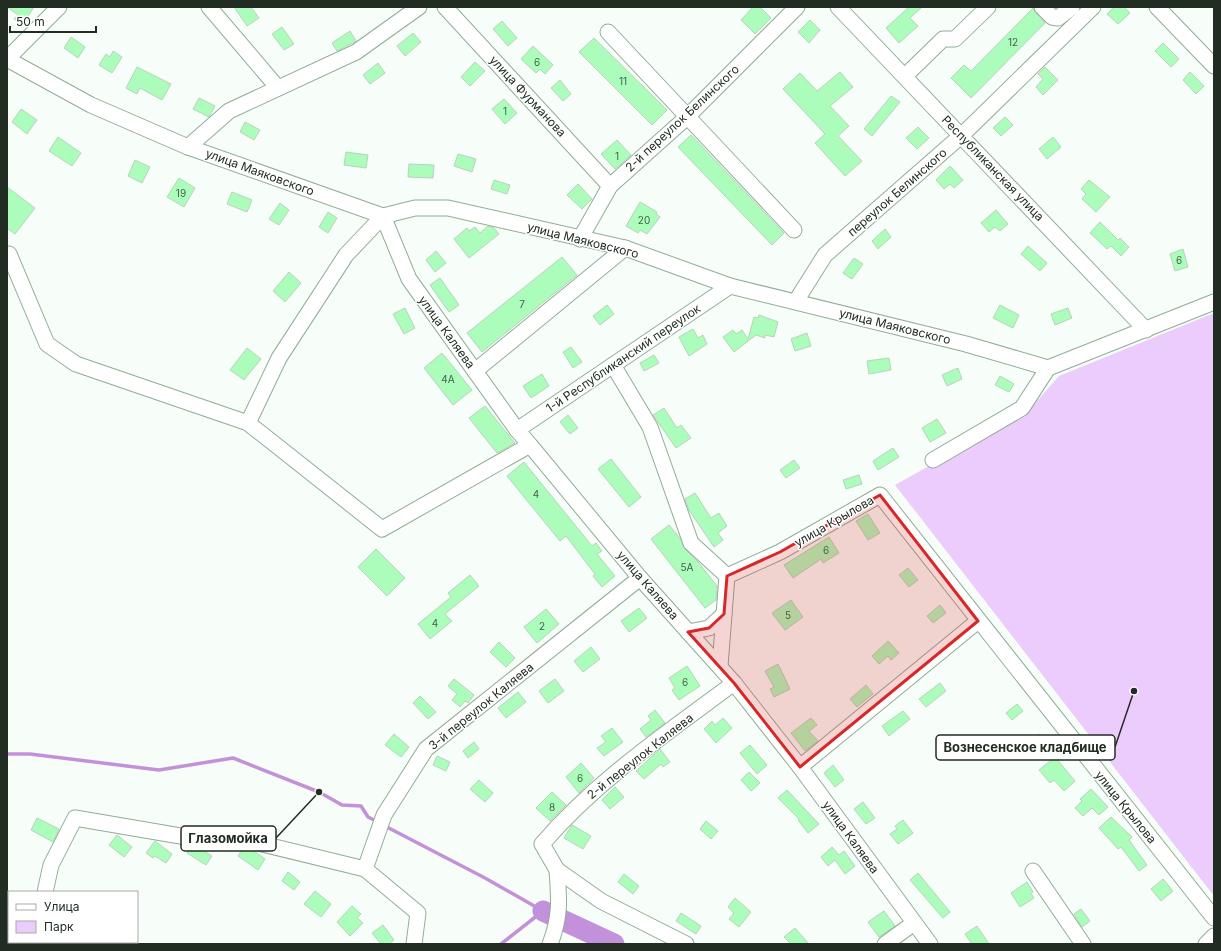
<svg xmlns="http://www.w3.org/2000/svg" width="1221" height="951" font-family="Inter,sans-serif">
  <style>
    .green { fill: #ecccfd }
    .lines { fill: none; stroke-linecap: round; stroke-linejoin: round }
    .stream { stroke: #c391db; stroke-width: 3.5 }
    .river { stroke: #c391db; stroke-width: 21 }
    .building { fill: #acfcbc; stroke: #b7d4bb }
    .minor-casing { stroke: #91ad96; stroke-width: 17 }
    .minor { stroke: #fff; stroke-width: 15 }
    .marked { fill: #d62828; fill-opacity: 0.2; stroke: #d62828; stroke-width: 3; stroke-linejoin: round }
    .labels { text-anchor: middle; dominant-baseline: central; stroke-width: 3; stroke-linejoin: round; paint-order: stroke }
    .number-label { font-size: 10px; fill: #446149 }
    .street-label { font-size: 12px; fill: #212d23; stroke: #fff }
    .leader { fill: none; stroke: #212d23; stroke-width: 1.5 }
    .callout-dot { fill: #212d23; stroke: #fff; stroke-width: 1.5 }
    .callout { fill: #fff; stroke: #212d23; stroke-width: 1.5 }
    .callout-label { font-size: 13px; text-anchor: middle; font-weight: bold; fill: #212d23 }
  </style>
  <rect width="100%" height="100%" fill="#f7fdf8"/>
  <!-- green -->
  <polygon class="green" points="1214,313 1214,896 895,485 1029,410 1059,376"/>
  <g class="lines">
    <!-- stream -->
    <g class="stream">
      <polyline points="7,754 30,754 159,770 233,758 319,792 342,805 361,806 368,817 378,822"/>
      <polyline points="383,825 485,878 543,911 501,944"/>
    </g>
    <!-- river -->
    <polyline class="river" points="543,911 614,944"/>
  </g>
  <!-- building -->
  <g class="building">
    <polygon points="7,7 34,7 22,25 14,19 18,15"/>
    <polygon points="234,7 251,7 259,18 247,26"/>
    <polygon points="753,7 760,7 771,18 755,34 741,20"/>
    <polygon points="909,7 922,7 910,18 918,26 899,43 886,28"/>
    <polygon points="1114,7 1124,7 1130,13 1118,24 1107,14"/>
    <polygon points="1033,8 1036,13 1045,23 971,98 951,78 964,65 971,71"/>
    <polygon points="810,20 820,30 809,43 798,32"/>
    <polygon points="502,21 517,38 508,46 493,29"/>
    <polygon points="282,27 294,44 284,50 272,34"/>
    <polygon points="350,31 356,41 337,51 332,43"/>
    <polygon points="413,33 421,42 405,56 397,46"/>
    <polygon points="71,37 85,47 78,58 64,48"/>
    <polygon points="594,38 667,110 652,125 579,52"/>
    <polygon points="1163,43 1179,59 1171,67 1155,51"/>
    <polygon points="533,46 553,65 545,74 540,69 536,73 521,59"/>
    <polygon points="113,51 122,57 112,73 99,65 106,54 110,57"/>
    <polygon points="475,62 485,71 470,86 461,77"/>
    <polygon points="378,63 385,73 370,84 363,75"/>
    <polygon points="137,67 171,84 162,100 140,88 137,94 126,88"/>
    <polygon points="1045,67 1058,80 1043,95 1036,87 1043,79 1038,74"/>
    <polygon points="840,72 853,87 830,106 849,126 838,136 862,161 845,176 815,143 825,134 783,89 800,73 817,91"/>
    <polygon points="1190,72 1204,86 1196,94 1183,80"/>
    <polygon points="560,80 571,94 563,101 551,88"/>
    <polygon points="891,96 900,102 872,136 864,129"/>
    <polygon points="199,98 215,106 209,117 193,109"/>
    <polygon points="504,99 517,113 505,124 492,109"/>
    <polygon points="21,109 37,120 27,134 12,122"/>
    <polygon points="1005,117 1013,125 1001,136 993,128"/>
    <polygon points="245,122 260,130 254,140 240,132"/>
    <polygon points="918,127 929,138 917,149 906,138"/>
    <polygon points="691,135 784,233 772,245 678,147"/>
    <polygon points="58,137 81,153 72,166 49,151"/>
    <polygon points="1053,137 1061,147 1047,159 1039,149"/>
    <polygon points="617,140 631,155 615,169 601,154"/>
    <polygon points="346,152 368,155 366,168 344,165"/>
    <polygon points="458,154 476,159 472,172 454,166"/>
    <polygon points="135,160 150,167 142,183 128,176"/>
    <polygon points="409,164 434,165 433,178 408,177"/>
    <polygon points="950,166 963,180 954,188 950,184 944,189 936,180"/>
    <polygon points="179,178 195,188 184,207 167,197"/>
    <polygon points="494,180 510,185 507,194 491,189"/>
    <polygon points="1089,180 1110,197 1096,212 1082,199 1086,194 1081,189"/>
    <polygon points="578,184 592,199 582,209 567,195"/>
    <polygon points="7,187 35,208 15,234 7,228"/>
    <polygon points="232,192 252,200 247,212 227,204"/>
    <polygon points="640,202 657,212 656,214 660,217 647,234 640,230 638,233 626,226"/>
    <polygon points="280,203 289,210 279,225 269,219"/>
    <polygon points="996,210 1008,224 1000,231 995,227 989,232 981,223"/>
    <polygon points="328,212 337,218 328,233 319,227"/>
    <polygon points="1100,222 1118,240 1120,238 1129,247 1121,256 1111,246 1107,249 1090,233"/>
    <polygon points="488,226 494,228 499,234 469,258 454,239 467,228 469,231 475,227 480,233"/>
    <polygon points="885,229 891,237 878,249 872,241"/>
    <polygon points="1028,246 1047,263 1040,271 1021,254"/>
    <polygon points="1183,249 1188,267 1175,271 1170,254"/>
    <polygon points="436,251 446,263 435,272 426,260"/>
    <polygon points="562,257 577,275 482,352 467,333"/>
    <polygon points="854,258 863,264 852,279 843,273"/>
    <polygon points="289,272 301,283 285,302 273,291"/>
    <polygon points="440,278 459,305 449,312 430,285"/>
    <polygon points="607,305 614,314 600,325 593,316"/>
    <polygon points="1000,305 1019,315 1013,328 993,318"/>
    <polygon points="405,308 415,328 404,334 393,314"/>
    <polygon points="1068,308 1072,318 1055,325 1051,314"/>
    <polygon points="759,315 778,322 774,337 765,335 765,338 756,335 734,352 723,337 733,330 736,334 742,330 748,339 754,317 758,318"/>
    <polygon points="693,329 698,338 703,335 707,344 689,356 679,337"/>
    <polygon points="807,333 811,346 795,351 791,339"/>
    <polygon points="571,347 582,362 573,368 563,352"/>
    <polygon points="247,348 261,359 244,380 230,370"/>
    <polygon points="442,353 472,390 453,405 424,368"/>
    <polygon points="654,355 659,363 644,371 640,363"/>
    <polygon points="889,358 891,370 869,374 867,361"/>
    <polygon points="958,368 962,379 947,386 942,375"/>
    <polygon points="542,374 549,386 531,398 523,386"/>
    <polygon points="1000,376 1014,384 1009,392 995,385"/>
    <polygon points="485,406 515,443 497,453 469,418"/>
    <polygon points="664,408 677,428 681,425 691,438 676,448 653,415"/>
    <polygon points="568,415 578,428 570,434 560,422"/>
    <polygon points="937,419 946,433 930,442 922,428"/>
    <polygon points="893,448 899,457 878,470 873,461"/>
    <polygon points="611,459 641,497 629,507 598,469"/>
    <polygon points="794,460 800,468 786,478 780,470"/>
    <polygon points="524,462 592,546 596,543 602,551 597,554 615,576 602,587 593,576 595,574 566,536 560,541 507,476"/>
    <polygon points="859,475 862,484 846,489 843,480"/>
    <polygon points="695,493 711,518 719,513 727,526 718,533 723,540 714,547 689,510 685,499"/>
    <polygon points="868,514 880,533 868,540 856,521"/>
    <polygon points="669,525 680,538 685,549 698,562 717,586 716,600 705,608 651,539"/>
    <polygon points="829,537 839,553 823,563 821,559 793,578 784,565"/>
    <polygon points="376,549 405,578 387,596 358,567"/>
    <polygon points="908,568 918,580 909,587 899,575"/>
    <polygon points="470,575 479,586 445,614 452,621 430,639 418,624 451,597 448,593"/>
    <polygon points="791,600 803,617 785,630 772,613"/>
    <polygon points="940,605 946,613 933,623 927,616"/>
    <polygon points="639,608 647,618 629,632 621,621"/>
    <polygon points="546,609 559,624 537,643 524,627"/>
    <polygon points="888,641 899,653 891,660 888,656 879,664 872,656"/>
    <polygon points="499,642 515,658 506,667 490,652"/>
    <polygon points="591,647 600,659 583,672 574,661"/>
    <polygon points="778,664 790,689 774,697 770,689 774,687 765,671"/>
    <polygon points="687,666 700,686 679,700 672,690 675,688 669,678"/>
    <polygon points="454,679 474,695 468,703 465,701 460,707 452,700 457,694 448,686"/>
    <polygon points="555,679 564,691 548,703 539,691"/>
    <polygon points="940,683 946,691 926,707 919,699"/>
    <polygon points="866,685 873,694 857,707 850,699"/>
    <polygon points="518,692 526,702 506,718 498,708"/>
    <polygon points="420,696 436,712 428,719 413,703"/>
    <polygon points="1017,704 1023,711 1012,720 1006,713"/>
    <polygon points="655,710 665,723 646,737 640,729 651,720 648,716"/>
    <polygon points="903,711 910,719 889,736 882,726"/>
    <polygon points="723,718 732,728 716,743 704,729 712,721 715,725"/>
    <polygon points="811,718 817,725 809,731 818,741 805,751 791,733"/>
    <polygon points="612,728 623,742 604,756 597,748 606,742 601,736"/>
    <polygon points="394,734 409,747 401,757 385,745"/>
    <polygon points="1039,734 1045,742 1033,752 1027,744"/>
    <polygon points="474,742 479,749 468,758 463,751"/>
    <polygon points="750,745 767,765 757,774 740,753"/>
    <polygon points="660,749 670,762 663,767 661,764 644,779 636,771"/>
    <polygon points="437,756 450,762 446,771 433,765"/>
    <polygon points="1055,757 1075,781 1064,791 1054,780 1050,783 1039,770"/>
    <polygon points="581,763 594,778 579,793 566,777"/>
    <polygon points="833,765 844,780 835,787 824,773"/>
    <polygon points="749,772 760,783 751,791 741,780"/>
    <polygon points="479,780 493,793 485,802 470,789"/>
    <polygon points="615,787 624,797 610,809 602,800"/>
    <polygon points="1091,789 1108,807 1099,815 1092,808 1083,816 1075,808 1082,801 1080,799"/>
    <polygon points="787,790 819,824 808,833 798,820 799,819 778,798"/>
    <polygon points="552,792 566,805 550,821 536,808"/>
    <polygon points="863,802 875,818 866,824 854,809"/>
    <polygon points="1111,817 1132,837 1129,840 1147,865 1139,871 1121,847 1118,849 1099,828"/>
    <polygon points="37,818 59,829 53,842 31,830"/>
    <polygon points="903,820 913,833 898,844 890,834 897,829 895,826"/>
    <polygon points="706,821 718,831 711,839 700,829"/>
    <polygon points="572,825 591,836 583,849 564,838"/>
    <polygon points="117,835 132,847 124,857 109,845"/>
    <polygon points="155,841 172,854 166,863 155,856 153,858 146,853"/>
    <polygon points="191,847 199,848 212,856 206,865 187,853"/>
    <polygon points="832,847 839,855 844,851 855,866 845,874 835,860 828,866 821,857"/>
    <polygon points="243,848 254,851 265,859 258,870 238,856"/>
    <polygon points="288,872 300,882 294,890 282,881"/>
    <polygon points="918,873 950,912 943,918 910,880"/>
    <polygon points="624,874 639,886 633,894 618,882"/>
    <polygon points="1163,879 1173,891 1161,901 1151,889"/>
    <polygon points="1027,882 1033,892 1031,893 1034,898 1020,907 1011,893"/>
    <polygon points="315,891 331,904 321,917 304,904"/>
    <polygon points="735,898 751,912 739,927 729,919 734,913 728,907"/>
    <polygon points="352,906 361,914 357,918 363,923 350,936 337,922"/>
    <polygon points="1081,909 1090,921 1082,927 1074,914"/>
    <polygon points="884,911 895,926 879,937 868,922"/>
    <polygon points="681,913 701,926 696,934 676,921"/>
    <polygon points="383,925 394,940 389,944 381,944 372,933"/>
    <polygon points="977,926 989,944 972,944 965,934"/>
    <polygon points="795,928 809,944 791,944 784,937"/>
  </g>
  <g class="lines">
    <defs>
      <g id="minor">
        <polyline points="209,7 278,88"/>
        <polyline points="445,7 610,186"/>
        <polyline points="838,7 1146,330"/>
        <polyline points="1042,7 1052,17 1058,18 1072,7"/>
        <polyline points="1157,7 1214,66"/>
        <polyline points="608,32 794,230"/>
        <polyline points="7,59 91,105 188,147 383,216 415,208 448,208 625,248 730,286 966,344 1048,368 1214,302"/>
        <polyline points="7,59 59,7"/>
        <polyline points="905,76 943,39 955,39 988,7"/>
        <polyline points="188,147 229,111 356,52 419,7"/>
        <polyline points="580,239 610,186 687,117 797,7"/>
        <polyline points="9,254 47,344 76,364 248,423"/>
        <polyline points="796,301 825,255 962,135 1093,7"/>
        <polyline points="613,365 650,427 691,543 727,576"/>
        <polyline points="475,371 625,248"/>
        <polyline points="517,430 730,286"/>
        <polyline points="530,445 382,529 248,423 279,358 346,255 383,216 409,279 517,430 530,445 640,578 734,683 800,767 930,944"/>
        <polyline points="933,460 1022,408 1048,368"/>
        <polyline points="688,632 709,628 724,614"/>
        <polyline points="720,666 727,576 780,552 880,495 1214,918"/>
        <polyline points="800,767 978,621"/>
        <polyline points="365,869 384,815 426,749 640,578"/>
        <polyline points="1033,871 1083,944"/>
        <polyline points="45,892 51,865 75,818 198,839 234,837 365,869 418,913 414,944"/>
        <polyline points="35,942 38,944"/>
        <path d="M550,944C561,916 559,899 557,870"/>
        <path d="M686,944L601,901L557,870L542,844C597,780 667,733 734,683"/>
        <polyline points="885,944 914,923"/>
        <polyline points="1206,944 1214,936"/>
      </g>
    </defs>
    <!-- minor casing -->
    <use href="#minor" class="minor-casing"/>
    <!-- minor -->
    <use href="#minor" class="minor"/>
  </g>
  <!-- marked area -->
  <path class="marked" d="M880,495L978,621L800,767L734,683L688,632L709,628L724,614L727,576L780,552Z"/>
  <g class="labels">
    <!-- number labels -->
    <g class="number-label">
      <text x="1013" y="42">12</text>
      <text x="537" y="62">6</text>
      <text x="623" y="81">11</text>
      <text x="505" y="111">1</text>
      <text x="617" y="156">1</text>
      <text x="181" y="193">19</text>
      <text x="644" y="220">20</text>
      <text x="1179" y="260">6</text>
      <text x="522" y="304">7</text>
      <text x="448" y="379">4А</text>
      <text x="536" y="494">4</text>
      <text x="826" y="550">6</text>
      <text x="687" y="567">5А</text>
      <text x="788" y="615">5</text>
      <text x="435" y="623">4</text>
      <text x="542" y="626">2</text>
      <text x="685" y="682">6</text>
      <text x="580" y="778">6</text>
      <text x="552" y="807">8</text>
    </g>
    <!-- street labels -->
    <g class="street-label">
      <text transform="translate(528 96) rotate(47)">улица Фурманова</text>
      <text transform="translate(682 118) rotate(-43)">2-й переулок Белинского</text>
      <text transform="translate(993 168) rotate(46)">Республиканская улица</text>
      <text transform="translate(260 172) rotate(20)">улица Маяковского</text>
      <text transform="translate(897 192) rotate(-41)">переулок Белинского</text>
      <text transform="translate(583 240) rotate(14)">улица Маяковского</text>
      <text transform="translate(895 326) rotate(14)">улица Маяковского</text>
      <text transform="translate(447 332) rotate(54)">улица Каляева</text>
      <text transform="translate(623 358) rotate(-34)">1-й Республиканский переулок</text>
      <text transform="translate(834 521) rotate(-30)">улица Крылова</text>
      <text transform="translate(648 585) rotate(49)">улица Каляева</text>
      <text transform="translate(481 706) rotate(-39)">3-й переулок Каляева</text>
      <text transform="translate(640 756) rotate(-38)">2-й переулок Каляева</text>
      <text transform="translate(1126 807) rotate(51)">улица Крылова</text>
      <text transform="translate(851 837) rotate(54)">улица Каляева</text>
    </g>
  </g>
  <!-- callouts -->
  <path class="leader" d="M1134 691L1115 747M319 792L276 838"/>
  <g class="callout-dot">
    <circle cx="1134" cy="691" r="4"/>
    <circle cx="319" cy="792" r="4"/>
  </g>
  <g class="callout">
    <rect x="936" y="735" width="179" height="25" rx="4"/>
    <rect x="181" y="826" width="95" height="25" rx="4"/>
  </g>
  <g class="callout-label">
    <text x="1025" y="752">Вознесенское кладбище</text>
    <text x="228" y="843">Глазомойка</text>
  </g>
  <!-- border -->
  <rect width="1221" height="951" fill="none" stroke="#212d23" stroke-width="16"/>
  <!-- legend -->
  <rect x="8" y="891" width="130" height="52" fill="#ffffff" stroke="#a6aba7"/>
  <rect x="16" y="904" width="20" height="6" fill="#ffffff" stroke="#a6aba7"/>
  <text x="44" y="911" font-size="12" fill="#212d23">Улица</text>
  <rect x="16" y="921" width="20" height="12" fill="#ecccfd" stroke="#a6aba7"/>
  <text x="44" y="931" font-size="12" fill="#212d23">Парк</text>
  <!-- scale -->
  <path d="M10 26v6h86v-6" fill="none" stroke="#212d23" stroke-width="2"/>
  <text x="16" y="26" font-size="12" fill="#212d23" stroke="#ffffff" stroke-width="3" paint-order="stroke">50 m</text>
</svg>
